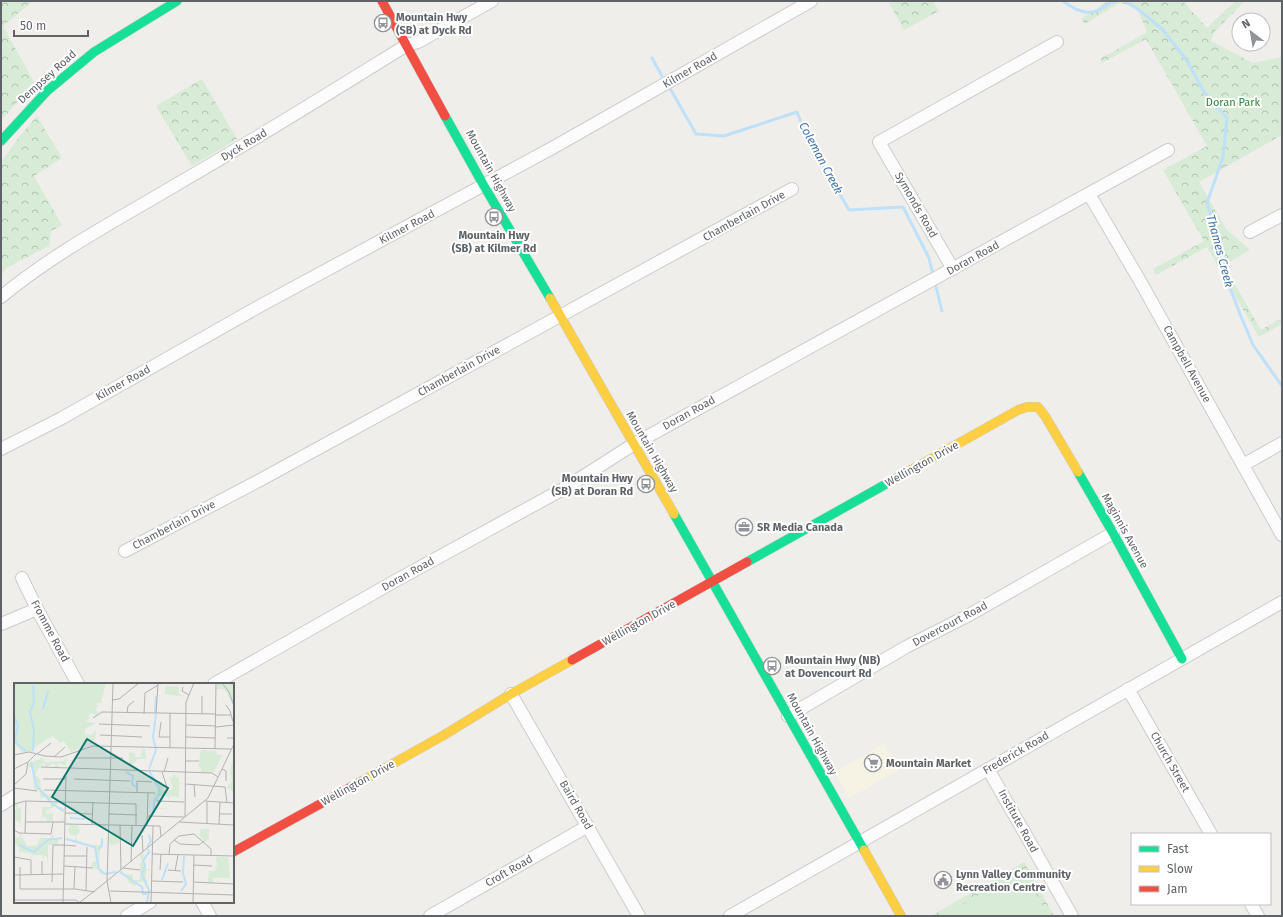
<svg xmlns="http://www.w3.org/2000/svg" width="1283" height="917" font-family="'Fira Sans',sans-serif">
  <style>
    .commercial { fill: #f7f3e4 }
    .forest { fill: url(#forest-crowns) }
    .pitch { fill: #d8ebd6 }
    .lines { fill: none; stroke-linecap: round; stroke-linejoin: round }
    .stream { stroke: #bfe0f9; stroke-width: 3 }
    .street-casing { stroke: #cbcccc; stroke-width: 14 }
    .fast-casing { stroke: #cacacb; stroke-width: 10 }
    .slow-casing { stroke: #cacacb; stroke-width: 10 }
    .jam-casing { stroke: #cacacb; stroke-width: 10 }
    .street { stroke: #fdfcfc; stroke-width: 12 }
    .fast { stroke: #16e098; stroke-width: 9 }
    .slow { stroke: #ffcf43; stroke-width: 9 }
    .jam { stroke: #f24e42; stroke-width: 9 }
    .labels { text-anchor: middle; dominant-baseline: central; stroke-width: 4; stroke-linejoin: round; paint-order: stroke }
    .poi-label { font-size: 11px; font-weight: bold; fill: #5f6368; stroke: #fff; text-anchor: start }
    .street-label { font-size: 11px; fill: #5f6368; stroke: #fff }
    .park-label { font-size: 11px; fill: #348238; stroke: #fff }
    .water-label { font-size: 12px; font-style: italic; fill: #4174aa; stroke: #fff }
    .inset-river { fill: none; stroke: #bfe0f9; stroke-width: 2 }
    .inset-road { fill: none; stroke: #b1b2b2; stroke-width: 1 }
    .view { fill: #0f766e; fill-opacity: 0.15; stroke: #0f766e; stroke-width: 2 }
    .inset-edge { fill: none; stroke: #5f6368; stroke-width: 2 }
  </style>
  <defs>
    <pattern id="forest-crowns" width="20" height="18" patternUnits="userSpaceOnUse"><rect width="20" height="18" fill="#d8ebd6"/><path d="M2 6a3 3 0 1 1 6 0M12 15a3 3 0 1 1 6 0" fill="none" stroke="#b2c2b1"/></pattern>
  </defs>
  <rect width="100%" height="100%" fill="#efeeea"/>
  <!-- commercial -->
  <polygon class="commercial" points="884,744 899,770 849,798 835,772"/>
  <!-- forest -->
  <g class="forest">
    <polygon points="1,1 33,1 3,26 34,82 1,121"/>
    <polygon points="888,1 933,1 939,11 904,30"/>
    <polygon points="1108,1 1183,1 1207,28 1235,1 1245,1 1214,32 1211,41 1253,63 1282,57 1282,135 1199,182 1226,229 1250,250 1224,265 1261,330 1282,318 1282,324 1259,337 1207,247 1156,275 1153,269 1204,241 1163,170 1207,146 1146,39 1102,63 1100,59 1147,32 1136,6 1119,3 1085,24 1081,19"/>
    <polygon points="202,79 237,139 192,166 156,106"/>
    <polygon points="37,116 62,158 34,176 62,225 51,231 49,246 8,267 1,275 1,162 20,136"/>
    <polygon points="1024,862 1054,916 931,916"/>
  </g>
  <!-- pitch -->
  <polygon class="pitch" points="1019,873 1024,874 1049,916 941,916"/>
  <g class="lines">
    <!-- stream -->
    <g class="stream">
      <path d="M1063,1C1074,9 1086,16 1099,10C1107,6 1108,2 1117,1"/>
      <polyline points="1125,1 1139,10 1162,29 1186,59 1204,92 1227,118 1223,157 1207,203 1224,259 1227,280 1240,314 1253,345 1282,386"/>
      <polyline points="652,58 662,76"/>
      <polyline points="671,90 696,134 724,136 797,112 807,137 849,210 903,207 929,258 932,271"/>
      <polyline points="936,287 942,311"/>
    </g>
    <defs>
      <g id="street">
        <polyline points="1089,194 1140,281 1282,535"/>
        <polyline points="1250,232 1282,215"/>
        <polyline points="953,269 879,142 1057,42"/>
        <path d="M1,297C55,252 119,219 179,183C256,139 331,92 407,45L418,42L492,1"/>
        <polyline points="1,449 62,418 258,307 554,147 811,1"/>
        <polyline points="1243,465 1282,443"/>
        <polyline points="125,551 262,479 792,189"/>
        <polyline points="22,578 37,609 78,684"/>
        <polyline points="1,624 37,609"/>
        <polyline points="214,684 395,581 565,488 634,444 1168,150"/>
        <polyline points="1128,689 1211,834"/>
        <polyline points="511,694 639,916"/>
        <polyline points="788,716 906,647 969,615 1113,533"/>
        <polyline points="988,769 1072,916"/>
        <polyline points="1,805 15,796"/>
        <polyline points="202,902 210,916"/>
        <polyline points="1251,904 1258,916"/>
        <polyline points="127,916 150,902"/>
        <polyline points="430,916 588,826"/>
        <polyline points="730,916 1282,602"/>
      </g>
      <g id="fast">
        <polyline points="445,116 484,186 550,298"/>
        <polyline points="1,141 47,91 94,52 177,1"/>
        <polyline points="1078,472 1113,533 1182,659"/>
        <polyline points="674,514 864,850"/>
        <polyline points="747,562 904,474"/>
      </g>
      <g id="slow">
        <polyline points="550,298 674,514"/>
        <polyline points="904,474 1018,410 1027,407 1038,407 1045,416 1078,472"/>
        <polyline points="362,781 444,735 511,694 572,660"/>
        <polyline points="864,850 901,916"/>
      </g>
      <g id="jam">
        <polyline points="382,1 445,116"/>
        <polyline points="572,660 747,562"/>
        <polyline points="233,852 362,781"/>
      </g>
    </defs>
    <!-- street casing -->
    <use href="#street" class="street-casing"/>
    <!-- fast casing -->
    <use href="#fast" class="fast-casing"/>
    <!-- slow casing -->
    <use href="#slow" class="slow-casing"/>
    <!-- jam casing -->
    <use href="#jam" class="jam-casing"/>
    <!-- street -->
    <use href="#street" class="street"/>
    <!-- fast -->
    <use href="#fast" class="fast"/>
    <!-- slow -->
    <use href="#slow" class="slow"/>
    <!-- jam -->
    <use href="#jam" class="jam"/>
  </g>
  <!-- icons -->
  <defs>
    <symbol id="bus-ring" viewBox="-11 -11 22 22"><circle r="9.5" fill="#fff" stroke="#919496" stroke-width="1.5"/><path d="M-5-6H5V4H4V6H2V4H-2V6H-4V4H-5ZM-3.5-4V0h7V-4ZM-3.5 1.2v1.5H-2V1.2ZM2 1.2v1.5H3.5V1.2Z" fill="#919496"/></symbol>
    <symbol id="office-ring" viewBox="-11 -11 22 22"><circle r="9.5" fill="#fff" stroke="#919496" stroke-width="1.5"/><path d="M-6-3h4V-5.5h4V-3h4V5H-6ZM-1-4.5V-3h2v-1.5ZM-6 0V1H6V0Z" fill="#919496"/></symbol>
    <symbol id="supermarket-ring" viewBox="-11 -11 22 22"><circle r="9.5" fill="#fff" stroke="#919496" stroke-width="1.5"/><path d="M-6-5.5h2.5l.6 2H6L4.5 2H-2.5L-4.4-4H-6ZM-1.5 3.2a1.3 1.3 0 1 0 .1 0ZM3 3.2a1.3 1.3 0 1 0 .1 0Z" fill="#919496"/></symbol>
    <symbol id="civic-ring" viewBox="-11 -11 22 22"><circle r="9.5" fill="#fff" stroke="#919496" stroke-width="1.5"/><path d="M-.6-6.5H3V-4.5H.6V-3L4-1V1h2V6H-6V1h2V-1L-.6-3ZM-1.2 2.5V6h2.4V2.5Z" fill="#919496"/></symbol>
  </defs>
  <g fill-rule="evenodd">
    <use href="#bus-ring" x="373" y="13" width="20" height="20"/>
    <use href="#bus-ring" x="484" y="207" width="20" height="20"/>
    <use href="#bus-ring" x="636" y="474" width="20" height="20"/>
    <use href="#office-ring" x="734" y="517" width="20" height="20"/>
    <use href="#bus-ring" x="762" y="656" width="20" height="20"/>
    <use href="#supermarket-ring" x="863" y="753" width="20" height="20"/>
    <use href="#civic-ring" x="933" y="870" width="20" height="20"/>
  </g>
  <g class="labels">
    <!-- poi labels -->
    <g class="poi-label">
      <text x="396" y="17">Mountain Hwy<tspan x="396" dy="13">(SB) at Dyck Rd</tspan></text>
      <text x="494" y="235" text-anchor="middle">Mountain Hwy<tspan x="494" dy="13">(SB) at Kilmer Rd</tspan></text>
      <text x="633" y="478" text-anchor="end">Mountain Hwy<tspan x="633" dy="13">(SB) at Doran Rd</tspan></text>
      <text x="757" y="527">SR Media Canada</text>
      <text x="785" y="660">Mountain Hwy (NB)<tspan x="785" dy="13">at Dovencourt Rd</tspan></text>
      <text x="886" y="763">Mountain Market</text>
      <text x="956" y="874">Lynn Valley Community<tspan x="956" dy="13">Recreation Centre</tspan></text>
    </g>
    <!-- street labels -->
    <g class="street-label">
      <text transform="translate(690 70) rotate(-30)">Kilmer Road</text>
      <text transform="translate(47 77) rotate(-42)">Dempsey Road</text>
      <text transform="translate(244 145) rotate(-31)">Dyck Road</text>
      <text transform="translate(491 171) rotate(61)">Mountain Highway</text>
      <text transform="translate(916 205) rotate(60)">Symonds Road</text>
      <text transform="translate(744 216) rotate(-29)">Chamberlain Drive</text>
      <text transform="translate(407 227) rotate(-28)">Kilmer Road</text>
      <text transform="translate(973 258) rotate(-29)">Doran Road</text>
      <text transform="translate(1187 364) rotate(61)">Campbell Avenue</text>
      <text transform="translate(459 371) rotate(-29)">Chamberlain Drive</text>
      <text transform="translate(123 383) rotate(-29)">Kilmer Road</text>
      <text transform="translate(689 413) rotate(-29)">Doran Road</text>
      <text transform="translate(652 452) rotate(60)">Mountain Highway</text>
      <text transform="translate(922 464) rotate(-29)">Wellington Drive</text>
      <text transform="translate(174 525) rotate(-28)">Chamberlain Drive</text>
      <text transform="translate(1125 531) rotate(61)">Maginnis Avenue</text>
      <text transform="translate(408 574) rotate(-29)">Doran Road</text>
      <text transform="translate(639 623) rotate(-29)">Wellington Drive</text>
      <text transform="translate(950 624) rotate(-28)">Dovercourt Road</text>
      <text transform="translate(50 631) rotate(62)">Fromme Road</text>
      <text transform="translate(812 734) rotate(61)">Mountain Highway</text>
      <text transform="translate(1016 753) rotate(-30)">Frederick Road</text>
      <text transform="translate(1170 762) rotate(60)">Church Street</text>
      <text transform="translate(358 783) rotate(-29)">Wellington Drive</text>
      <text transform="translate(576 805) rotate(60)">Baird Road</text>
      <text transform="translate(1018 821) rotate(61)">Institute Road</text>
      <text transform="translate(509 871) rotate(-30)">Croft Road</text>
    </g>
    <!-- park labels -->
    <g class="park-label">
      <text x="1233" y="102">Doran Park</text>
    </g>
    <!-- water labels -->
    <g class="water-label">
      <text transform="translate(821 158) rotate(62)">Coleman Creek</text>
      <text transform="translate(1220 251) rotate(75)">Thames Creek</text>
    </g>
  </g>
  <!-- overview -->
  <g transform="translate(14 683)">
    <rect width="220" height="220" fill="#efeeea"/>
    <path d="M0,0H92L87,20H83L82,28L85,30L81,33L79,30L74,32L76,35L72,39L82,40L71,46V51L77,52L82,47L81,57L72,58V62L57,69L50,58L46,60L39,53L19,65L20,69H8L0,60ZM203,0H220V24L212,8L209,6H203ZM151,3L165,4V11L172,14L151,11ZM128,66H131L132,76H123L119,81H115V69L121,70V74H127ZM187,67L202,68L203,72H208L200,89H187V84H184ZM53,73L52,83L45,80L44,84H41V80L32,84L30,80L24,86L21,92L26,96L27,106L31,111L37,112V118L32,113L27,115L25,108L20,107L19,85L14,84L15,80L29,75L31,79L50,78ZM220,74V110L213,104L218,98L216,87ZM159,90L164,95L165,90V100H169L165,102V118V114L156,113L155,117L153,113H142L140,125H153V126L139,125L140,118L135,117H140V111H143L144,102L140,101L144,100L140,98H146L148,103H152L148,105L150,108L157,107L159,104L155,94L159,95ZM34,119H43V123L50,125V130L41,123L32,128L33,131L39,130V138H48L50,132L49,139L33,138V135L28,134V124H37V121ZM4,120V125H7V141L0,135V128L3,126L0,121ZM54.5 147a5.5 5.5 0 1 1 11 0a5.5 5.5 0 1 1-11 0ZM187,146H195V156L191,159L185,152ZM6,150L13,163L23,162L26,155H36L39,150L40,155H44V161L34,162V182L33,174L30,173L28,177L29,172H20L17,176L18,171L6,168L5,174V164L0,160V155L6,154ZM62,152L63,157L74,162H86L88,154L84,184L92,191H87L83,186L77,184L78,179L82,178L81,166L64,159L51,157H61ZM129,170L132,186H137L132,188L131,197L136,199H124L121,203L115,200L112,193L105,190L109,187V191L119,192V197H126V180L129,178L125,173ZM202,174H214L216,195H199V199H194L195,188H200L202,185L200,183H203Z" fill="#d8ebd6"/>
    <path d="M188.5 74a5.5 5.5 0 1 1 11 0a5.5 5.5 0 1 1-11 0ZM188.5 84a5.5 5.5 0 1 1 11 0a5.5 5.5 0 1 1-11 0ZM94 156a6 6 0 1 1 12 0a6 6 0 1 1-12 0Z" fill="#d8ebd6"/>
    <path class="inset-river" d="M29,26L34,8M141,29L142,13M0,32L4,43L1,56L4,62L12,68M19,68L20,47L16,29L20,19L19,2M17,79L22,102L36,118M135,86L142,67L139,54L142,31M135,88L145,105L146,110L140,120L139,132M112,89L119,93L118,101L122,104M37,120L49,128M56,135L71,136M52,156L81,164L85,186L91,191L102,189M5,162L20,169L34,157L48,155M133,164L137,158L135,152M84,166L88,163V155M106,189L128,204L129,211H133M148,197L154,180M167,208L172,201L169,190L170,173M133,220L135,207L128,192L131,182L129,178L135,169L134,166"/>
    <path class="inset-road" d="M208,0L215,9L220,23M169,4L168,8L175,12M98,17L105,16L125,0M113,30L114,23L120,18M142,30L144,1M130,31L131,10L144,2M188,31V13M202,32H217M79,35L88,29L202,31M147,39L145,54H156M85,41L136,43M172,42L202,43M202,44L220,42L216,28L212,22M86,52L128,54M172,54L201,55M156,65V30M201,66L202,0M23,71L37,60M0,72L15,69L31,73L47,74L79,63L217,66M40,74L51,64M61,75H109M171,78H185M27,84L198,90L204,94M0,86L14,79M208,86L212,88V98M148,89L153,104M150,89L154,75M29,96H52M60,96L116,98M171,101L211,104L213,120M180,101L181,114M0,102L12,91L14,79L22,71M0,105L23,108M30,107L141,110M123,109V98L138,99M143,118L170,119M191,118L220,120M0,121L12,118L122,121V143M51,130L78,131M95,131L123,132M205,131H218M134,133L170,134M171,134L172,19L180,0M11,139H51M165,139L220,142M51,141L146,143L147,154M193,141V119M205,141L206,119M78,142L79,119M106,142L107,187M133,143L134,110M0,147L5,150L37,151L39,139M11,150L12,118M128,152L129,169M160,157L166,161L185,162L190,158M50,162L62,163M138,171L220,173M155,172L156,161L165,153L180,151L197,166V173M50,173H73M0,174L17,177V191M117,179L118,142M179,182L198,183M50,183L79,185M6,184V206H61L81,209M109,185L126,187M146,187L147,171M154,187L167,188M161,188L164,172M28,191V178M0,192L49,191M93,198L194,115L220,61V55H213M93,198L99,0M93,198L97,220M138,198L169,199M38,199L39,162H50M179,199L220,201M60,206L61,184M72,207L73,164M96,208L220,212M0,217H62L66,220M49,220L52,93M65,220L93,198M137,220L139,143M179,220L180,172"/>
    <path class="view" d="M73,56L154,105L119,163L38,114Z"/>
    <rect width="220" height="220" class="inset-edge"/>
  </g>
  <!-- border -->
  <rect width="1283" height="917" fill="none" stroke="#5f6368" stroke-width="4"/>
  <!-- legend -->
  <rect x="1131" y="833" width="140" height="72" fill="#ffffff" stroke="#bfc1c3"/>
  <rect x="1139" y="846" width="20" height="6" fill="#16e098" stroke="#bfc1c3"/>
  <text x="1167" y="853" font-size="12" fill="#5f6368">Fast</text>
  <rect x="1139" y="866" width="20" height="6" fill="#ffcf43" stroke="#bfc1c3"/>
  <text x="1167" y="873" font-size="12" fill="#5f6368">Slow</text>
  <rect x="1139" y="886" width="20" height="6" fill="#f24e42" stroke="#bfc1c3"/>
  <text x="1167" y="893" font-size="12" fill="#5f6368">Jam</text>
  <!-- north arrow -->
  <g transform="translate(1251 32) rotate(329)"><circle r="19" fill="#ffffff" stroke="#bfc1c3"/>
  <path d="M0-3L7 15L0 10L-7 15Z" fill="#919496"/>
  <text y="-6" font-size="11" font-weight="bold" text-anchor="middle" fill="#5f6368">N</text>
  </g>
  <!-- scale -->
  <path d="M14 30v6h74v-6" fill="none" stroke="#5f6368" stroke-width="2"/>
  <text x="20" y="30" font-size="12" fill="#5f6368" stroke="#ffffff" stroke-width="3" paint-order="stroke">50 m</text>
</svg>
